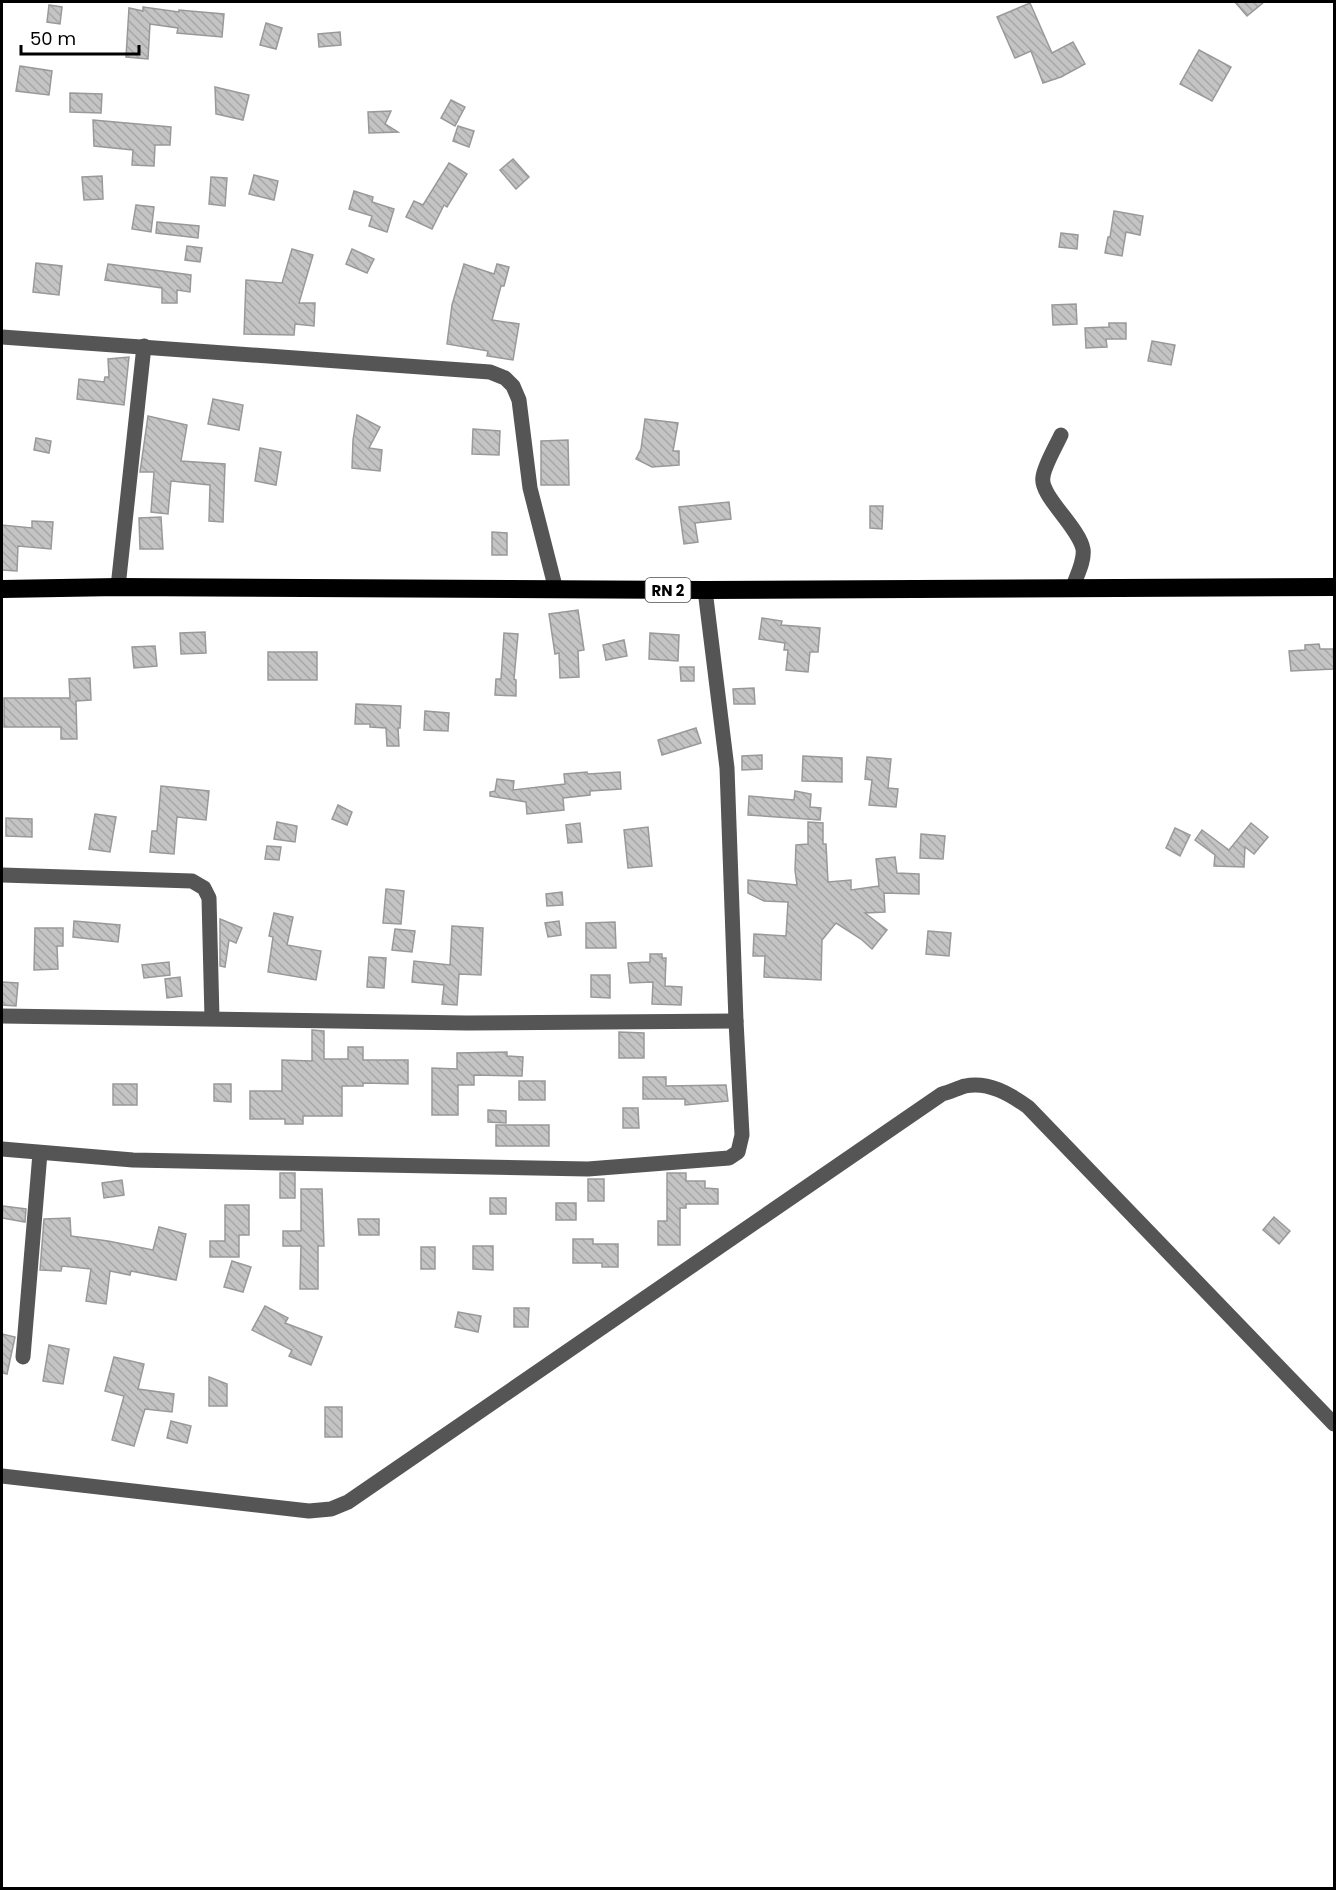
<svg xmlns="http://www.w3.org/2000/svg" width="1336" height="1890" font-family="Poppins,sans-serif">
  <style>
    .building { fill: url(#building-back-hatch); stroke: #999; stroke-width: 1.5 }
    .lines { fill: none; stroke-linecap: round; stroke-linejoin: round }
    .minor { stroke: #555; stroke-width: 15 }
    .highway { stroke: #000; stroke-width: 18 }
    .labels { text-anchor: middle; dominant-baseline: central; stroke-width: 5; stroke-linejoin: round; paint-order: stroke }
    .shield { fill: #fff; stroke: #4c4c4c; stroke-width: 1.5 }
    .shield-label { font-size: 15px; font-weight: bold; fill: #000 }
  </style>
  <defs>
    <pattern id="building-back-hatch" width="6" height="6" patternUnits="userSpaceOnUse" patternTransform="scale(1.5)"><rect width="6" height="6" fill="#c4c4c4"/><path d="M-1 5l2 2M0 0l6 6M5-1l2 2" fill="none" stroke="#a7a7a7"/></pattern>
  </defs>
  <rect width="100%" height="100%" fill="#fff"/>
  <!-- building -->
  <g class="building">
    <polygon points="1235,2 1264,2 1247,16"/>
    <polygon points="1030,3 1052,53 1073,42 1085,64 1061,77 1043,83 1031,51 1015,58 997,17"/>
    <polygon points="49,5 62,7 60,24 47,22"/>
    <polygon points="143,7 179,12 179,10 224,14 222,37 177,33 178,28 150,24 148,59 126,57 129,8 143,11"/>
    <polygon points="266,23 282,28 276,49 260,45"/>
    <polygon points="340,32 341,45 319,47 318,34"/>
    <polygon points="1199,50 1231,67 1212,101 1180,84"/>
    <polygon points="20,66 52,71 49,95 16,91"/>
    <polygon points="215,87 249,95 243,120 216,114"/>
    <polygon points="70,93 102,94 101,113 70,112"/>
    <polygon points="451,100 465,107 455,126 441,118"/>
    <polygon points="391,111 385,124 398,132 369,133 368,112"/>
    <polygon points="93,120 171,127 170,145 155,145 154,166 132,165 133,150 94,146"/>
    <polygon points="458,126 474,131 469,147 453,141"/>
    <polygon points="513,159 529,177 516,189 500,170"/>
    <polygon points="449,163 467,174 447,207 444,205 432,229 406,217 414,201 423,205"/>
    <polygon points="254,175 278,181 274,200 249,194"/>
    <polygon points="102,176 103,199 84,200 82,177"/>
    <polygon points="211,177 227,178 225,206 209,204"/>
    <polygon points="354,191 373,197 372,202 394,209 387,232 369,226 372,216 349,209"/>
    <polygon points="136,205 154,207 151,232 132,229"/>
    <polygon points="1114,211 1143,216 1140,235 1126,232 1122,256 1105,253 1108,237 1110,237"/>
    <polygon points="157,222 199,226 198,238 156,233"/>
    <polygon points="1061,233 1078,235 1077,249 1059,247"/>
    <polygon points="187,246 202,248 200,262 185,260"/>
    <polygon points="292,249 313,255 299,303 315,303 314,326 295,324 294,335 244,334 246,280 282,283"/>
    <polygon points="352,249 374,259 367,273 346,264"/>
    <polygon points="36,263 62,266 59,295 33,292"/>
    <polygon points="108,264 191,275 190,292 177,290 177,303 162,303 162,288 105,280"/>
    <polygon points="464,264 494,274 497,264 509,267 504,286 501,286 492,320 519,324 513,360 487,356 488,351 447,344 452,305"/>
    <polygon points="1076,304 1077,324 1053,325 1052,305"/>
    <polygon points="1109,323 1126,323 1126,339 1106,339 1107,347 1086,348 1085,328 1109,327"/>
    <polygon points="1152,341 1175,345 1171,365 1148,361"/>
    <polygon points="129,357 124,405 77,399 79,379 104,382 105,377 109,377 108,359"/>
    <polygon points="213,399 243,405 239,430 208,424"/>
    <polygon points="357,415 380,427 369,448 382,450 380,471 352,468 353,440"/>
    <polygon points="148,416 187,425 181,461 225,464 223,522 209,521 210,485 171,481 168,514 151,512 154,472 140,472"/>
    <polygon points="645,419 678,423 673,451 679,451 679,465 652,467 636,459 641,449"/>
    <polygon points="473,429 500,431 499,455 472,454"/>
    <polygon points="36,438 51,441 49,453 34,450"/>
    <polygon points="568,440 569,485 541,485 541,441"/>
    <polygon points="260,448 281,452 276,485 255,481"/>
    <polygon points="729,502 731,519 695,523 698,542 684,544 679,507"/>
    <polygon points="870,506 883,506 882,529 870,528"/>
    <polygon points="161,517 163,549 140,549 139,518"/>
    <polygon points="32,521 53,522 51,549 18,546 17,571 2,570 2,525 32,528"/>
    <polygon points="492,532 507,533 507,555 492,555"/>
    <polygon points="578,610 584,650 578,651 579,677 560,678 559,653 555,654 549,614"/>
    <polygon points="762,618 782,621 781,625 820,628 818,652 810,652 808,672 786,670 788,650 784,650 785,643 759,639"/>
    <polygon points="205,632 206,653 181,654 180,633"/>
    <polygon points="504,633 518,634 514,679 516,680 516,696 495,695 496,679 501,679"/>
    <polygon points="650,633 679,635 678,661 649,659"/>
    <polygon points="624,640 627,656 606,660 603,645"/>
    <polygon points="1319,644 1320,649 1333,649 1334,669 1291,671 1289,651 1305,650 1305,645"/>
    <polygon points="155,646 157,666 134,668 132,647"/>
    <rect x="268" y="652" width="49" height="28"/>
    <polygon points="680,667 694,667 694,681 681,681"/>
    <polygon points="90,678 91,700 76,701 77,739 61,739 61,727 4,727 4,698 70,698 69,679"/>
    <polygon points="754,688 755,704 734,704 733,689"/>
    <polygon points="356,704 401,706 400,728 398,728 399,746 387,746 386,728 370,727 370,724 355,724"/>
    <polygon points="425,711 449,713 448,731 424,730"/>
    <polygon points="696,728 701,743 662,755 658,740"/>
    <polygon points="762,755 762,769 742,770 742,756"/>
    <polygon points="803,756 842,758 842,782 802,781"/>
    <polygon points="867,757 891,759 888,788 898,789 896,807 869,805 872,780 865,779"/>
    <polygon points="587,772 588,774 620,772 621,789 590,791 590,795 563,798 564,810 527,814 526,802 490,796 490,792 495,791 497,779 514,781 513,790 565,784 564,774"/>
    <polygon points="161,786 209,791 206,820 177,817 174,854 150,852 152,831 157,831"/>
    <polygon points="795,791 811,794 810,807 821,808 820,820 748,815 749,796 794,800"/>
    <polygon points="338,805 352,812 347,825 332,819"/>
    <polygon points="95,814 116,817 110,852 89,849"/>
    <polygon points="6,818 32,819 32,837 6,836"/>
    <polygon points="277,822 297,826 295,842 274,839"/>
    <polygon points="808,822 823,823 823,844 826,844 828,882 851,880 851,890 879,886 876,859 895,857 897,873 919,874 919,894 884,893 885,912 865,913 887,930 872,949 861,939 836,923 822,940 821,980 764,977 765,956 753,956 754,934 786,936 788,902 764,901 748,893 748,880 797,885 795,870 796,845 808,844"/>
    <polygon points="580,823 582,842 568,843 566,825"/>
    <polygon points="1251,823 1268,837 1254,854 1245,847 1244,867 1214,866 1215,855 1195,840 1202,830 1229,850"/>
    <polygon points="648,827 652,866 628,868 624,830"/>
    <polygon points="1175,828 1190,835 1180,856 1166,848"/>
    <polygon points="921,834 945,836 943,859 920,858"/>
    <polygon points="267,846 281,847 279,860 265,859"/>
    <polygon points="386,889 404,891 401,924 383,923"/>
    <polygon points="562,892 563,905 547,906 546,894"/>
    <polygon points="274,913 293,917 287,945 321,951 316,980 268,972 273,937 269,936"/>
    <polygon points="220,919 242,928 236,943 229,940 225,967 220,966"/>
    <polygon points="74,921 120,925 118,942 73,937"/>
    <polygon points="559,921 561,935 548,937 545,923"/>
    <polygon points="615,922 616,948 586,948 586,923"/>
    <polygon points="452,926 483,928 481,975 459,974 457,1005 442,1004 444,985 412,982 414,961 450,965"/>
    <polygon points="35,928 63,928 63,946 57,946 58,969 34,970"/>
    <polygon points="395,929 415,931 412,952 392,950"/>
    <polygon points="928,931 951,933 949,956 926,954"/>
    <polygon points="650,954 662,954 662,958 666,958 665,986 682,987 681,1005 652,1004 653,982 630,983 628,963 650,962"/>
    <polygon points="369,957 386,958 384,988 367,987"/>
    <polygon points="169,962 170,975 144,978 142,965"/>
    <polygon points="591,975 610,975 610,998 591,997"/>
    <polygon points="180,977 182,996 167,998 165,979"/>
    <polygon points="2,982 18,983 16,1006 2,1005"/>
    <polygon points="312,1030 324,1031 324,1059 348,1059 348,1047 363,1047 363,1060 408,1060 408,1084 363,1083 363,1086 342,1086 342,1116 303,1116 303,1124 285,1124 285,1119 250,1119 250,1091 282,1091 282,1060 312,1061"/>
    <polygon points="619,1032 644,1033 644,1058 619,1058"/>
    <polygon points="507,1052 507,1056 523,1057 522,1076 474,1075 474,1085 458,1085 458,1115 432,1115 432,1068 457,1069 457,1053"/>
    <polygon points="643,1077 666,1077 666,1086 726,1085 728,1101 685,1105 685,1099 643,1099"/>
    <rect x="519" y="1081" width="26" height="19"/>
    <rect x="113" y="1084" width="24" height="21"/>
    <polygon points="214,1084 231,1084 231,1102 214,1101"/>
    <polygon points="623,1108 638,1108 639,1128 623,1128"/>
    <polygon points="488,1110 506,1111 506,1123 488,1122"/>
    <rect x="496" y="1125" width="53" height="21"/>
    <rect x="280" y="1173" width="15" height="25"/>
    <polygon points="667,1173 686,1173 686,1181 705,1181 705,1188 718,1189 718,1204 686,1204 686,1208 680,1208 680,1245 658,1245 658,1221 667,1221"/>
    <rect x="588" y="1179" width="16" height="22"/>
    <polygon points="122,1180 124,1195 104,1198 102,1183"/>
    <polygon points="301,1189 322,1189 324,1246 318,1246 318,1289 300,1289 301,1246 283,1246 283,1231 301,1231"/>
    <rect x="490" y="1198" width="16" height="16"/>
    <rect x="556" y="1203" width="20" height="17"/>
    <polygon points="225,1205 249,1205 249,1235 239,1235 239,1257 210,1257 210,1241 225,1241"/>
    <polygon points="3,1206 26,1209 25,1222 2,1218"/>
    <polygon points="1274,1217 1290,1231 1279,1244 1263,1230"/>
    <polygon points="70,1218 71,1236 108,1241 153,1250 159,1227 186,1234 176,1280 131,1271 130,1275 110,1271 106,1304 86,1301 91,1269 62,1266 61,1271 40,1270 44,1219"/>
    <polygon points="358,1219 379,1219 379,1235 359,1235"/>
    <polygon points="573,1239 593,1239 593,1244 618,1244 618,1267 602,1267 602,1263 573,1263"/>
    <polygon points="473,1246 493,1246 493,1270 473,1269"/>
    <rect x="421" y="1247" width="14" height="22"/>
    <polygon points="232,1261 251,1267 243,1292 224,1287"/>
    <polygon points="265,1306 288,1318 285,1323 322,1337 311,1365 289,1356 292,1350 252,1330"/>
    <polygon points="514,1308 529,1308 528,1327 514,1327"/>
    <polygon points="458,1312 481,1316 478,1332 455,1327"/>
    <polygon points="2,1334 15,1337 7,1374 2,1373"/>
    <polygon points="49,1345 69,1349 63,1384 43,1381"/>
    <polygon points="114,1357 144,1364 138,1389 174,1394 172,1412 145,1409 134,1446 112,1440 124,1396 105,1391"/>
    <polygon points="209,1377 227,1384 227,1406 209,1406"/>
    <rect x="325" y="1407" width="17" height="30"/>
    <polygon points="171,1421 191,1426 187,1443 167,1438"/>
  </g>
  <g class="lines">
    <!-- minor -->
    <g class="minor">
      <polyline points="2,337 490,372 505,378 513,386 519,400 530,488 556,590"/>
      <path d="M1061,435C1056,446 1044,466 1043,477C1039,495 1079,527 1083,549C1085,561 1076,577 1072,589"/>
      <polyline points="118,587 144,346"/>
      <polyline points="2,875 192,881 204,888 209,898 212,1018"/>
      <polyline points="2,1016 467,1023 736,1021"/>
      <polyline points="2,1149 133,1160 588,1169 729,1158 738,1152 742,1135 736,1021 727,768 705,590"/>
      <polyline points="23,1357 40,1153"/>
      <path d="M2,1476L309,1511L331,1509L348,1502L942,1094C950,1092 958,1088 965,1086C988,1081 1010,1094 1028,1107L1334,1424"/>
    </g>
    <!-- highway -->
    <polyline class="highway" points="2,589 118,587 705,590 1334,587"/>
  </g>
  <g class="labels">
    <!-- shield labels -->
    <rect class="shield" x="645.5" y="578" width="45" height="24" rx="4.5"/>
    <g class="shield-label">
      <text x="668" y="590">RN 2</text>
    </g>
  </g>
  <!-- border -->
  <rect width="1336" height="1890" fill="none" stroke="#000000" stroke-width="6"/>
  <!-- scale -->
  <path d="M21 45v9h118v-9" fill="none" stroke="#000000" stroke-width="3"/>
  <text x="30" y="45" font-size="18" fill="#000000" stroke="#ffffff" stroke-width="4.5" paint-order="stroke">50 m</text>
</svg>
